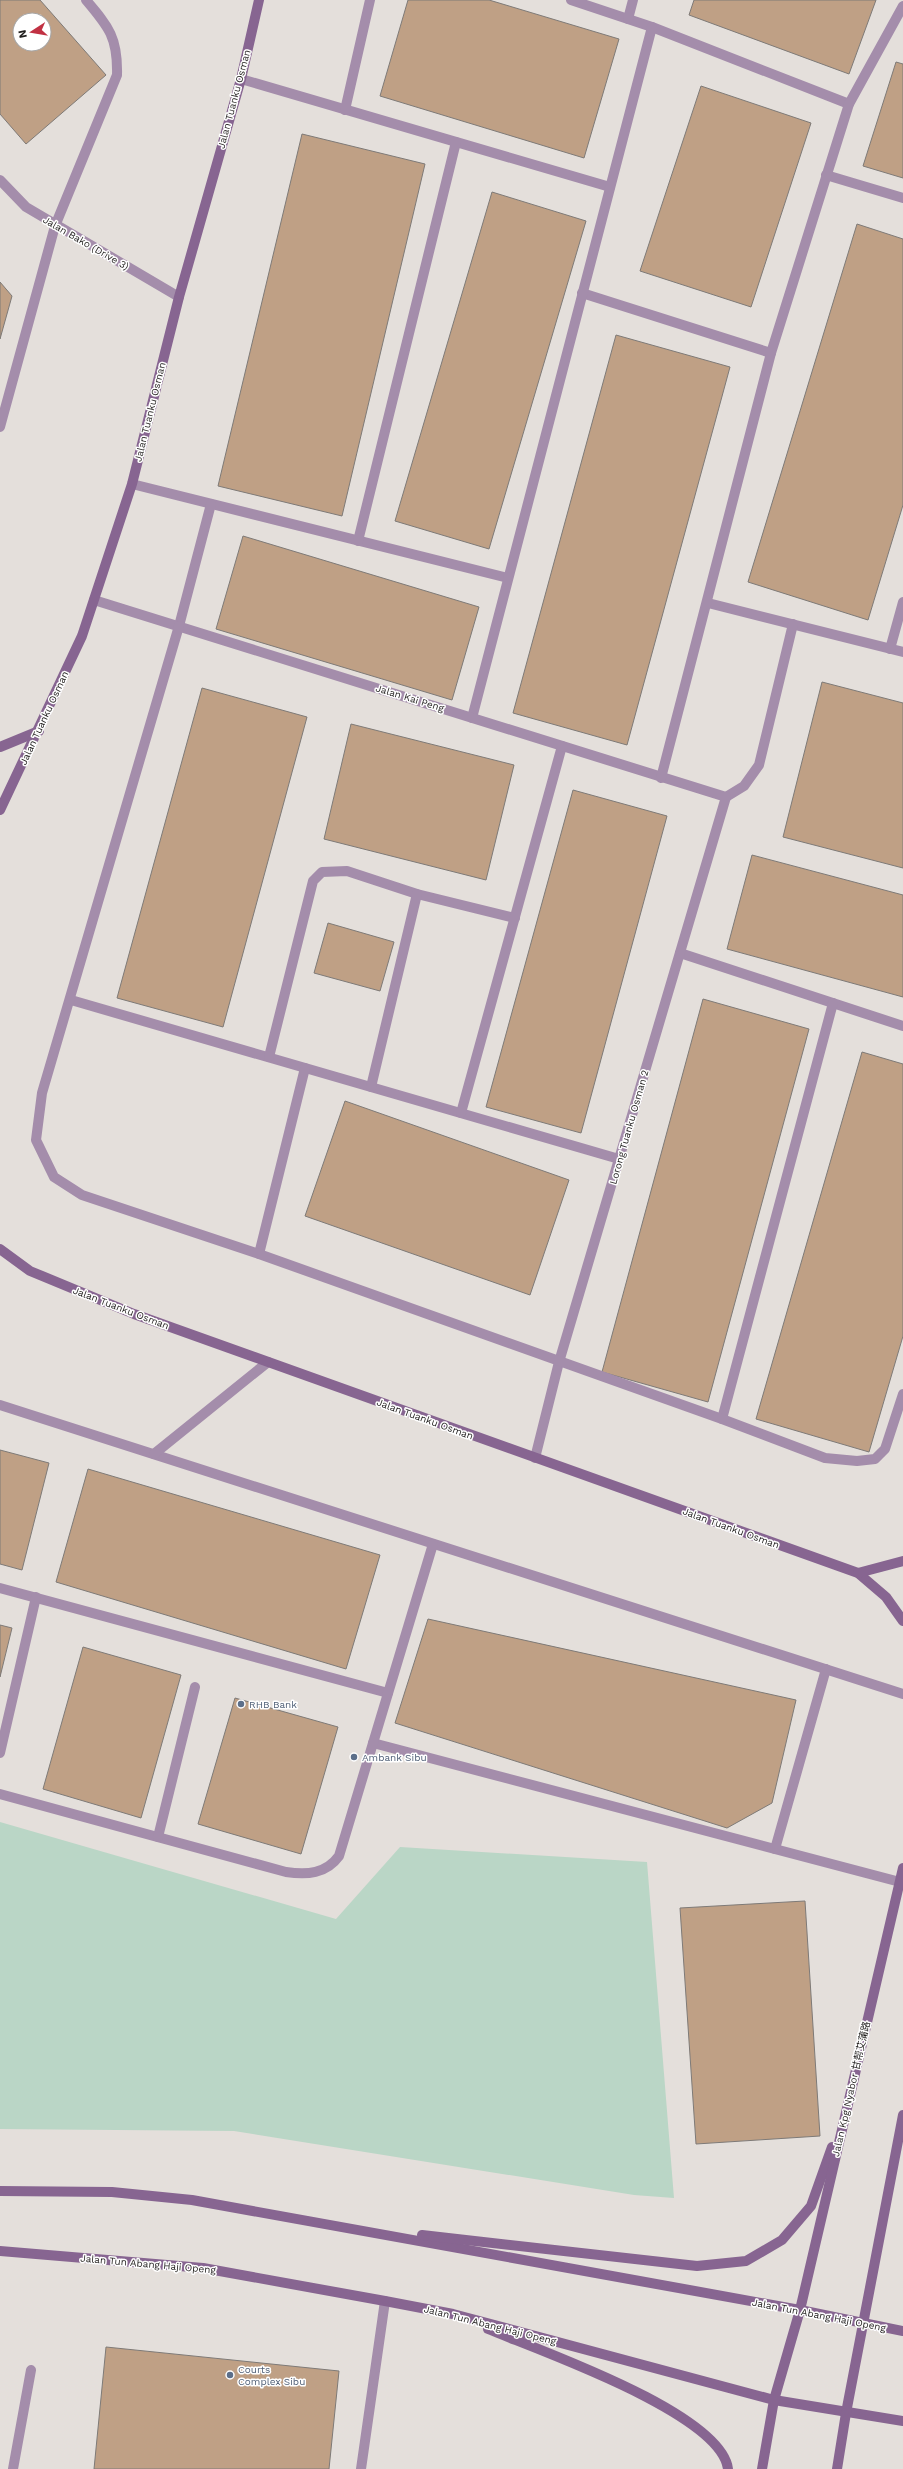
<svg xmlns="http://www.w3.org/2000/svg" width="903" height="2469" font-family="'Work Sans','Noto Sans SC',sans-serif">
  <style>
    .green { fill: #bad6c6 }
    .building { fill: #bfa085; stroke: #7e7a77; fill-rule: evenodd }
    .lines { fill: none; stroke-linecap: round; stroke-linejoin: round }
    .lane { stroke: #a48dab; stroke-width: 10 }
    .street { stroke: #a48dab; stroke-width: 10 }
    .secondary { stroke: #876591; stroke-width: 10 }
    .service-dot { fill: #5c6f8a; stroke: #fff; stroke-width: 1.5 }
    .labels { text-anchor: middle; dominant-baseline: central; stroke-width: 3; stroke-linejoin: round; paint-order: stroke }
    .street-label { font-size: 10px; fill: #211f1e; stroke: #fff }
    .service-label { font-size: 10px; fill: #4e5e75; stroke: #fff; text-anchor: start }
  </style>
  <rect width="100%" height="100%" fill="#e4dfdb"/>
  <!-- green -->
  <polygon class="green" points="0,1822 336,1919 400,1847 647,1862 674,2198 634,2195 234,2131 0,2129"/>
  <!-- building -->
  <g class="building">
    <path d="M0,0H40L106,75L26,144L0,114ZM20,20H44V44H20Z"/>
    <polygon points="408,0 489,0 619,39 584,158 380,96"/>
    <polygon points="694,0 876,0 849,74 689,15"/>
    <polygon points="896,62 903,64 903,178 863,166"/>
    <polygon points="701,86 811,123 751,307 640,271"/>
    <polygon points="302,134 425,164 342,516 218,486"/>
    <polygon points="492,192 586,221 489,549 395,521"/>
    <polygon points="857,224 903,239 903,505 868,620 748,582"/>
    <polygon points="0,282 12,296 0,339"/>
    <polygon points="616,335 730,367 627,745 513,713"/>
    <polygon points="243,536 479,607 452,700 216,629"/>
    <polygon points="822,682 903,703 903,868 783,837"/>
    <polygon points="202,688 307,717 223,1027 117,998"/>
    <polygon points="351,724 514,765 486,880 324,839"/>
    <polygon points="573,790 667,816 581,1133 486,1107"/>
    <polygon points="752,855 903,895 903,997 727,949"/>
    <polygon points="328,923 394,942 380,991 314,973"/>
    <polygon points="703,999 809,1029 708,1402 602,1372"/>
    <polygon points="862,1052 903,1064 903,1336 869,1452 756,1419"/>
    <polygon points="345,1101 569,1180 530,1295 305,1216"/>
    <polygon points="0,1450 49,1463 22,1570 0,1564"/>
    <polygon points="88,1469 380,1555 346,1669 56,1582"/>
    <polygon points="428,1619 796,1700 772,1803 727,1828 395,1723"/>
    <polygon points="0,1625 12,1628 0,1677"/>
    <polygon points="83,1647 181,1675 141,1818 43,1789"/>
    <polygon points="235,1698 338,1727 301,1854 198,1824"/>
    <polygon points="805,1901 820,2136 696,2144 680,1908"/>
    <polygon points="106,2347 339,2371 329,2469 94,2469"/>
  </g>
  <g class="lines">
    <!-- lane -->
    <g class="lane">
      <polyline points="571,0 652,27 849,104"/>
      <polyline points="628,19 633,0"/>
      <polyline points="241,79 610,187"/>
      <polyline points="345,110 370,0"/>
      <polyline points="826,175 903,198"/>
      <polyline points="0,180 26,207 179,297"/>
      <polyline points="582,293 771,353"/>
      <path d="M0,427L55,226L117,75C118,38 109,27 86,0"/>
      <polyline points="132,484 508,578"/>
      <polyline points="358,541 456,142"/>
      <polyline points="708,603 903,652"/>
      <polyline points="179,626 211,504"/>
      <polyline points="890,649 903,602"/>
      <polyline points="472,718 652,27"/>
      <polyline points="726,797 744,786 759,765 793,624"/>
      <polyline points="680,953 903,1026"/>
      <polyline points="71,1000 619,1159"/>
      <polyline points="269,1057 313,881 322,872 347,871 417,894 515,918"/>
      <polyline points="371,1087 417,894"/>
      <polyline points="461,1113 562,746"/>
      <polyline points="259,1254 305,1068"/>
      <polyline points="0,1405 903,1694"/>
      <polyline points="722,1419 833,1003"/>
      <polyline points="154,1454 268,1362"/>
      <polyline points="0,1588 388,1693"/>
      <polyline points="373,1743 900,1882"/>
      <polyline points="0,1753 36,1597"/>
      <path d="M0,1794L286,1872C307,1875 326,1874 339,1856L433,1544"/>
      <polyline points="158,1837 195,1687"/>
      <polyline points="775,1849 826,1669"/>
      <polyline points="13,2469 31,2370"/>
      <polyline points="361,2469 385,2301"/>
    </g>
    <!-- street -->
    <g class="street">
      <polyline points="94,600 726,797 559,1362 535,1458"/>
      <polyline points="179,626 42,1093 36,1140 54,1177 82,1195 259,1254 722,1419 825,1458 857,1461 875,1459 885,1449 903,1394"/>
      <polyline points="661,778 771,353 849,104 903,6"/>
    </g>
    <!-- secondary -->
    <g class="secondary">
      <polyline points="0,747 39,731"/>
      <polyline points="0,810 82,636 132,484 179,297 241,79 259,0"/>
      <polyline points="0,1249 30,1271 134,1314 858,1573 886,1597 903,1621"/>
      <polyline points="858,1573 903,1561"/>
      <polyline points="0,2191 112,2192 192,2200 800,2310 903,2331"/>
      <polyline points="422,2235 697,2266 746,2261 782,2240 811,2206 832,2147"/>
      <polyline points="0,2251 203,2268 385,2301 453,2314 774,2400 903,2421"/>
      <path d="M488,2329C538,2350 721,2413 728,2469"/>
      <polyline points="762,2469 774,2400 800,2310 903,1868"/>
      <polyline points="837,2469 846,2413 903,2115"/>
    </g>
  </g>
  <!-- markers -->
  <g class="service-dot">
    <circle cx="241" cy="1704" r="4"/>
    <circle cx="354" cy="1757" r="4"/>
    <circle cx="230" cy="2375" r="4"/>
  </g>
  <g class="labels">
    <!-- street labels -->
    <g class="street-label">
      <text transform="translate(234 99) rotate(-75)">Jalan Tuanku Osman</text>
      <text transform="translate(86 243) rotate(30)">Jalan Bako (Drive 3)</text>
      <text transform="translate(150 412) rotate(-76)">Jalan Tuanku Osman</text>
      <text transform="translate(410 698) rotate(17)">Jalan Kai Peng</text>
      <text transform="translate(44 718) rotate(-65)">Jalan Tuanku Osman</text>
      <text transform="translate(629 1127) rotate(-74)">Lorong Tuanku Osman 2</text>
      <text transform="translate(121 1308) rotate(21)">Jalan Tuanku Osman</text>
      <text transform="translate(425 1419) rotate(20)">Jalan Tuanku Osman</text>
      <text transform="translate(731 1528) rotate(20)">Jalan Tuanku Osman</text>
      <text transform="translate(851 2089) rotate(-77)">Jalan Kpg Nyabor 甘帮艾蒲路</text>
      <text transform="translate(148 2264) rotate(5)">Jalan Tun Abang Haji Openg</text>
      <text transform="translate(819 2315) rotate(11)">Jalan Tun Abang Haji Openg</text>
      <text transform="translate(490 2325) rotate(14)">Jalan Tun Abang Haji Openg</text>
    </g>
    <!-- service labels -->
    <g class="service-label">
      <text x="249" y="1704">RHB Bank</text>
      <text x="362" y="1757">Ambank Sibu</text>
      <text x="238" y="2369">Courts<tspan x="238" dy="12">Complex Sibu</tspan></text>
    </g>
  </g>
  <!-- north arrow -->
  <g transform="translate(32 32) rotate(258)"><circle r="19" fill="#ffffff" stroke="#a6a5a5"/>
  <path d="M0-3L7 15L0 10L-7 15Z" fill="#c13143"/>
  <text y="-6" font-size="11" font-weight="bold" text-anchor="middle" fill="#211f1e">N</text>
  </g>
</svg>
